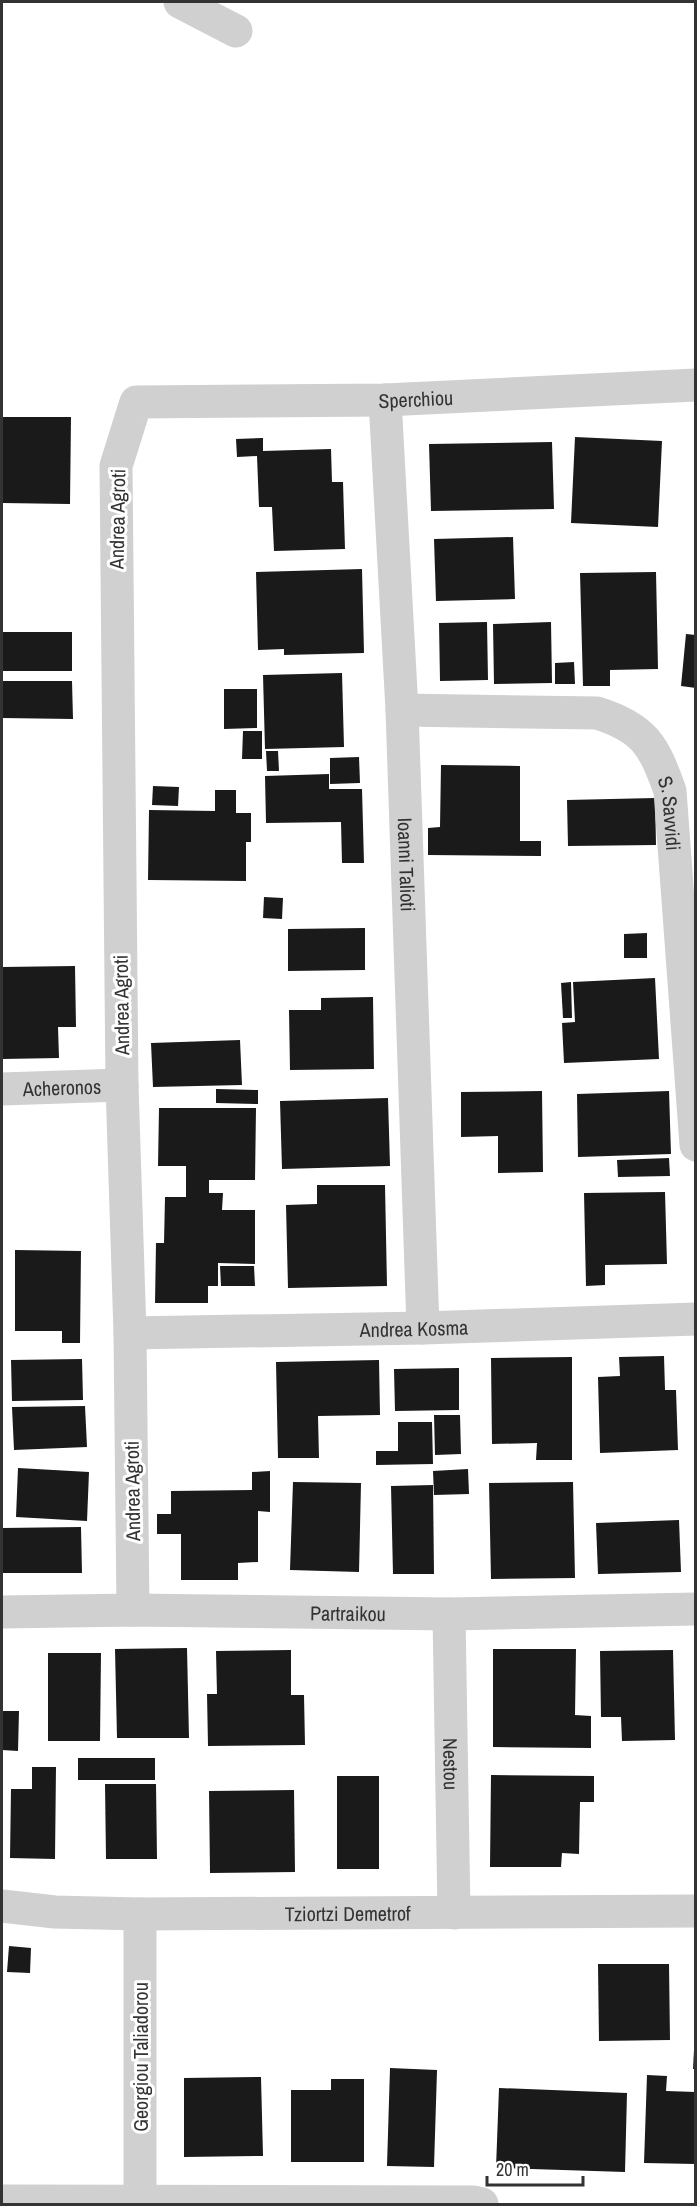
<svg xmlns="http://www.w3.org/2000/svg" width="697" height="2206" font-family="'Archivo Narrow',sans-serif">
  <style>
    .building { fill: #1a1a1a }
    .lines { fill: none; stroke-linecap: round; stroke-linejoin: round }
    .minor { stroke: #d0d0d0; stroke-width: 33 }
    .labels { text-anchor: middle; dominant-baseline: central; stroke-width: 6; stroke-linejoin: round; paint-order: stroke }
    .street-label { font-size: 20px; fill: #333; stroke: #fff }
  </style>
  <rect width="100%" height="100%" fill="#fff"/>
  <!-- building -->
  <g class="building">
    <polygon points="2,417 71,417 70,504 2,503"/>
    <polygon points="575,437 662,441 658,527 571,523"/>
    <polygon points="263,438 263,451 331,449 332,482 343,482 345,549 274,551 272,507 259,507 257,456 237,457 236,439"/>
    <polygon points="552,442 554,509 431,511 429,444"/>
    <polygon points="513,537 515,599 436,601 434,539"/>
    <polygon points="362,569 364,653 284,655 284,649 258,650 256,572"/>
    <polygon points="656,572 658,669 610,670 610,686 583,686 580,573"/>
    <polygon points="487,622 488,680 440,681 439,623"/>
    <polygon points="551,622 552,683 494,684 493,624"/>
    <rect x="2" y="632" width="70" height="39"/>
    <polygon points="686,634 696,635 696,688 681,686"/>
    <polygon points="574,662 575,684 555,684 555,663"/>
    <polygon points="342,673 344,747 265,749 263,675"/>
    <polygon points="2,681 72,681 73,719 2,718"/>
    <polygon points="224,689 257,689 257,728 224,729"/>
    <polygon points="243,731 262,731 262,759 242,759"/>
    <polygon points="266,751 278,751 279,771 267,771"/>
    <polygon points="359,757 360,783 330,784 330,758"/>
    <polygon points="441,765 520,766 520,841 541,841 541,856 428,855 428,828 440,827"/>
    <polygon points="329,774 329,789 362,789 364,863 342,863 341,822 266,823 265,776"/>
    <polygon points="153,786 179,787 178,806 152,805"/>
    <polygon points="215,790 236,790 236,813 251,813 251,842 246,842 246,881 148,880 149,810 215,811"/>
    <polygon points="655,798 656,845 568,846 567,800"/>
    <polygon points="264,897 283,898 282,919 263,918"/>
    <polygon points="365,928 365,970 288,971 288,929"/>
    <polygon points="647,933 647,958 624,958 624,934"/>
    <polygon points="75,966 76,1027 58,1027 59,1058 2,1059 2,967"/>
    <polygon points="655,978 659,1059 564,1063 562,1023 575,1022 573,982"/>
    <polygon points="571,982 572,1018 563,1018 561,983"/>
    <polygon points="373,997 374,1069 290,1070 289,1010 321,1010 321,998"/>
    <polygon points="240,1040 242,1085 153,1087 151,1043"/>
    <polygon points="216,1089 258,1090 258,1104 216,1103"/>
    <polygon points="542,1091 543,1172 498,1173 498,1136 461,1137 461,1092"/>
    <polygon points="669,1091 671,1154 578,1157 577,1094"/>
    <polygon points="388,1098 390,1166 282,1169 280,1101"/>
    <polygon points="159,1108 256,1108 255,1180 209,1180 209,1193 223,1193 222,1210 255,1210 255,1264 218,1263 218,1286 208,1286 208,1303 155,1303 156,1243 164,1243 165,1197 186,1197 186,1166 158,1166"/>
    <polygon points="669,1158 670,1176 618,1177 617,1160"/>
    <polygon points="317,1185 385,1185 387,1286 288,1288 286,1205 317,1204"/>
    <polygon points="665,1192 667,1264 605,1265 605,1285 586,1286 584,1193"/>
    <polygon points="15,1250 81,1251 80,1343 62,1343 62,1331 15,1331"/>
    <polygon points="220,1266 254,1266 255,1286 221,1286"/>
    <polygon points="664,1356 665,1390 676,1390 678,1450 600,1453 598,1377 620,1376 619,1357"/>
    <polygon points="572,1357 572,1460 536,1460 537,1443 492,1444 491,1358"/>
    <polygon points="82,1359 83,1400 12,1401 11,1360"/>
    <polygon points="379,1360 380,1415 318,1416 319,1458 278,1458 276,1362"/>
    <polygon points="459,1368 459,1410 395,1411 394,1369"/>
    <polygon points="85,1406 87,1447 14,1450 12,1407"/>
    <polygon points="434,1415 460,1415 461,1454 435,1455"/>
    <polygon points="398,1422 432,1422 433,1464 376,1465 376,1451 398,1451"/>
    <polygon points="18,1468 89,1472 87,1521 16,1517"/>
    <polygon points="468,1469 469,1494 434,1495 433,1471"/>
    <polygon points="270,1471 270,1512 258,1511 258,1562 238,1563 238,1580 181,1580 181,1534 157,1534 157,1514 171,1514 171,1491 252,1490 252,1472"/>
    <polygon points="293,1482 361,1483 359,1572 290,1570"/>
    <polygon points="573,1482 575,1578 491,1579 489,1483"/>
    <polygon points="433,1485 434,1574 393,1574 391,1486"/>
    <polygon points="679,1520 681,1572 598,1574 596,1523"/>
    <polygon points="81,1527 82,1573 2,1573 2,1528"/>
    <polygon points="187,1648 189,1738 117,1738 115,1649"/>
    <polygon points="493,1649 576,1649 575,1715 591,1716 591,1748 493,1747"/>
    <polygon points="291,1650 291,1695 304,1695 305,1745 208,1746 207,1694 217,1694 216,1651"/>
    <polygon points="673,1650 675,1740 622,1741 621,1717 601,1717 600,1651"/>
    <polygon points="48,1653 101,1653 100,1741 48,1741"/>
    <polygon points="2,1711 19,1711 18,1751 2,1750"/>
    <rect x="78" y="1758" width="77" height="22"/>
    <polygon points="32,1767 56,1767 55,1859 10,1858 11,1789 32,1789"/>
    <polygon points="491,1775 594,1776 594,1802 580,1802 579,1854 562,1853 561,1867 490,1867"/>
    <rect x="337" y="1776" width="42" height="93"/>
    <polygon points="105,1784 156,1784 157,1859 106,1859"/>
    <polygon points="294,1790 295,1872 210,1873 209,1791"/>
    <polygon points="9,1946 31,1948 30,1973 7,1972"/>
    <polygon points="598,1964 669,1964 670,2040 599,2041"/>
    <polygon points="694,2050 696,2050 696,2069 693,2069"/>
    <polygon points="390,2068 437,2070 434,2167 387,2166"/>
    <polygon points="647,2075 667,2076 666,2091 696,2092 696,2164 644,2163"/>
    <polygon points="261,2077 263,2156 184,2157 184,2078"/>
    <polygon points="331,2079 364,2079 364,2162 291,2162 291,2090 331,2090"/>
    <polygon points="499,2088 627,2093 625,2172 496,2168"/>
  </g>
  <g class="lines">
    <!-- minor -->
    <g class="minor">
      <polyline points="180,2 236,31"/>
      <path id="s1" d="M385,400L402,710L423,1328"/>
      <path id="s2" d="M402,710L597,713C645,728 654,746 670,791L696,1145"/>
      <path id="s3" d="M2,1089L122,1085"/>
      <path id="s4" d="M130,1333L423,1328L696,1319"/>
      <path id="s5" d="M133,1610L130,1333L122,1085L116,466L136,402L385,400L696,385"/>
      <path id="s6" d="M2,1612L133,1610L449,1614L696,1609"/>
      <path id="s7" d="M449,1614L454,1913"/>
      <path id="s8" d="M2,1906L55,1912L140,1914L696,1911"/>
      <polyline points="140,1914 140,2200"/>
      <polyline points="2,2201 474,2202 482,2204"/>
    </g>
  </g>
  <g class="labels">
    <!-- street labels -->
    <g class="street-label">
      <text stroke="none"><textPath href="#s5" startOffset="1491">Sperchiou</textPath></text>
      <text transform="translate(117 519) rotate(-89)">Andrea Agroti</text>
      <text stroke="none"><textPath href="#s2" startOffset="330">S. Savvidi</textPath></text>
      <text stroke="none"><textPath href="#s1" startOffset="465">Ioanni Talioti</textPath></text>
      <text transform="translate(121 1005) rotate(-91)">Andrea Agroti</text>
      <text stroke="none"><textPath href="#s3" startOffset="60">Acheronos</textPath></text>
      <text stroke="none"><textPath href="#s4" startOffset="284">Andrea Kosma</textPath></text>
      <text transform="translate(132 1491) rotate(-91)">Andrea Agroti</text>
      <text stroke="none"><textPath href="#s6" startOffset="346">Partraikou</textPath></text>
      <text stroke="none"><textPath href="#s7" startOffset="150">Nestou</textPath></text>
      <text stroke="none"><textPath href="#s8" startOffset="346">Tziortzi Demetrof</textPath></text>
      <text transform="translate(140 2057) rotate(-90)">Georgiou Taliadorou</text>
    </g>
  </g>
  <!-- border -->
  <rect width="697" height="2206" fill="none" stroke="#333333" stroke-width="6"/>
  <!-- scale -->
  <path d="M487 2176v9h96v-9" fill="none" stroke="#333333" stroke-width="3"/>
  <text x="496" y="2176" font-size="18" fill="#333333" stroke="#ffffff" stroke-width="4.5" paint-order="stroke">20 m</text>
</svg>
